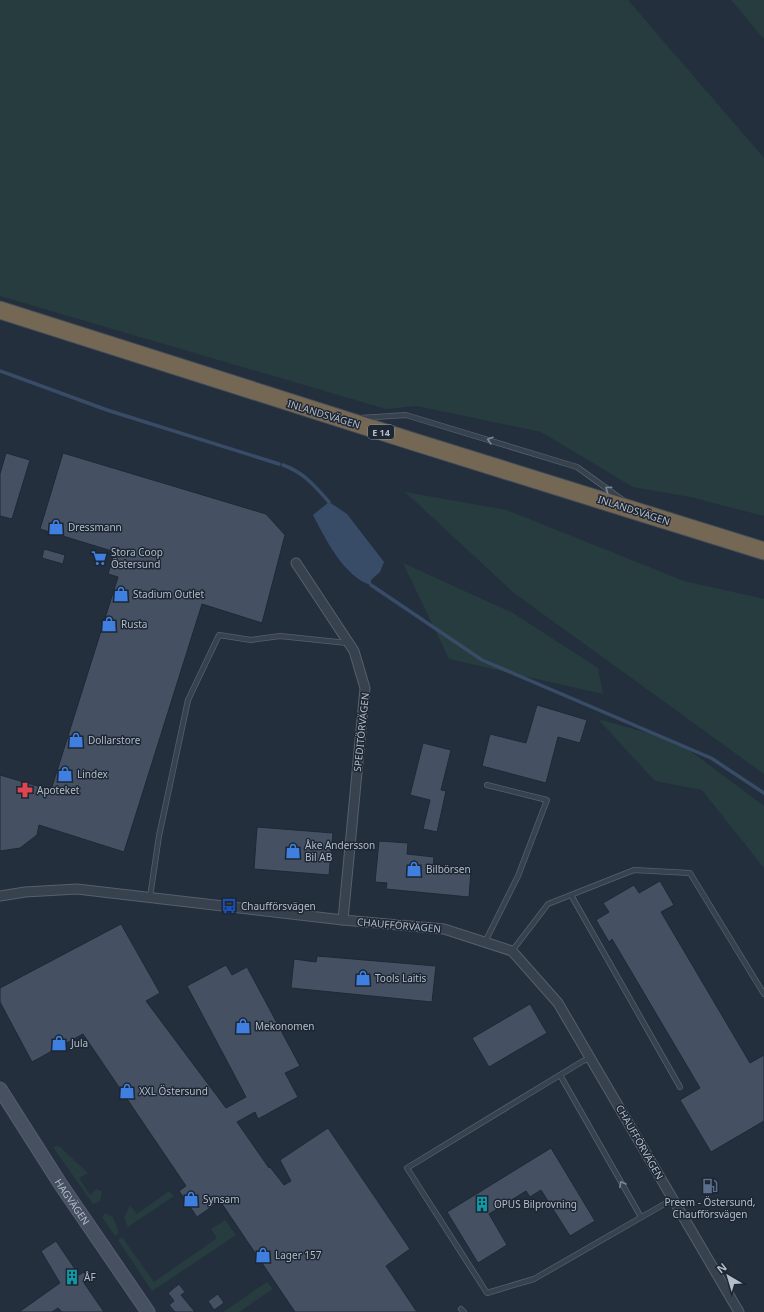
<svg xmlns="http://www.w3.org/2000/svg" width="764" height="1312" font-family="'Noto Sans',sans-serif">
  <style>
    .green { fill: #263c3f }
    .water { fill: #394c67 }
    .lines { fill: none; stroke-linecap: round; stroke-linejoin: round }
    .stream { stroke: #394c67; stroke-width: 3.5 }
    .building { fill: #455162; stroke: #1f2835 }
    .lane-casing { stroke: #565f6c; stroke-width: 6 }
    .street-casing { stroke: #565f6c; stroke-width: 11 }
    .secondary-casing { stroke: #565f6c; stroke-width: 15 }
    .highway-casing { stroke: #434c59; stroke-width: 19 }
    .lane { stroke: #38414e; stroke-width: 4.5 }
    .street { stroke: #38414e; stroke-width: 9 }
    .secondary { stroke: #465061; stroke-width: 13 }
    .highway { stroke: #746855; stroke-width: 17 }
    .oneway { stroke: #7c8592 }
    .labels { text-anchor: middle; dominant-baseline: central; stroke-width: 3; stroke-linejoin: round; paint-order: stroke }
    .shield { fill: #1d2633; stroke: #878f9c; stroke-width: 1 }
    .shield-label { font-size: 9px; font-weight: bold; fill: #b4bcc9 }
    .street-label { font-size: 10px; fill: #b4bcc9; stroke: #1d2633 }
    .poi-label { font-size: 10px; fill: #b4bcc9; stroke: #1d2633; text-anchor: start }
  </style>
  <rect width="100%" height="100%" fill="#242f3e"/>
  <!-- green -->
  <g class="green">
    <polygon points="0,0 628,0 764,158 764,516 690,497 633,487 541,432 417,406 386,409 0,296"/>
    <polygon points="731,0 764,0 764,39"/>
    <polygon points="405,492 507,510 684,581 764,599 764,774 514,593"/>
    <polygon points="403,563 513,613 598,668 603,694 449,659"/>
    <polygon points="598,719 677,741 764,806 764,868 702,790 655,781"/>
    <polygon points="56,1146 60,1147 88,1173 79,1178 90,1195 96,1189 102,1191 100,1201 93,1204 53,1147"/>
    <polygon points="169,1191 174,1196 128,1227 124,1218 130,1205 137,1214"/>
    <polygon points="105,1213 113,1217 119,1233 115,1236 102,1217"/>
    <polygon points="225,1220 236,1235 152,1291 118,1240 122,1237 154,1282 217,1238 211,1229"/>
    <polygon points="267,1282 273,1289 239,1312 223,1312"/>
  </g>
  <!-- water -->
  <path class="water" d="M329,502L347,514L384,562L380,572L371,580V585C344,577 325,538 313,515Z"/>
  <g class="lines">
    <!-- stream -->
    <g class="stream">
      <polyline points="0,371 107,410 279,464"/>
      <path d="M283,465C303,472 315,486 329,502"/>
      <polyline points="371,585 482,660 711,758 764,793"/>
    </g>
  </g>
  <!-- building -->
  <g class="building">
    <polygon points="6,453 30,460 12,519 0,516 0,474"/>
    <polygon points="63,453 266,514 285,535 262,623 202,604 124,852 39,825 37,835 20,848 0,851 0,775 51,790 118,577 108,574 115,552 40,529"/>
    <polygon points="44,549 65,555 63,564 42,558"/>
    <polygon points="537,705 587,720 580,743 558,737 546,783 482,766 490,734 526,743"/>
    <polygon points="423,743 451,750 441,790 446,791 437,832 423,829 430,800 410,795"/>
    <polygon points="257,827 333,833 329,875 254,869"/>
    <polygon points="379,841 408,843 407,854 434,857 433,867 471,870 469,897 386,889 387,883 375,882"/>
    <polygon points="660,881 674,905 661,912 750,1063 764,1055 764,1121 711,1152 680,1100 700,1088 612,939 609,942 596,920 609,912 603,903 634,885 639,893"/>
    <polygon points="121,924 160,993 146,1001 226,1108 246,1097 187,986 226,965 232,975 247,967 300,1066 285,1073 298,1097 258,1119 255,1112 237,1122 269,1168 270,1167 284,1185 291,1181 280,1160 328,1128 410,1249 386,1266 417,1312 295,1312 220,1201 197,1217 179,1191 186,1186 83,1034 32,1062 0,1002 0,988"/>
    <polygon points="317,956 436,966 432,1002 291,988 294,959 316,962"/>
    <polygon points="530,1004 547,1033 489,1067 472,1038"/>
    <polygon points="551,1148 595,1221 570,1236 541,1190 530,1197 526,1191 489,1214 507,1245 478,1263 447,1212"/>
    <polygon points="56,1241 79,1275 84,1272 89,1279 84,1283 104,1312 62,1312 58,1308 52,1312 19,1312 60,1283 41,1251"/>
    <polygon points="179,1284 185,1292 181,1295 195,1312 175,1312 169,1305 174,1301 168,1293"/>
    <polygon points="218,1294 224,1303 214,1310 208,1301"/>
  </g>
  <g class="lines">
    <defs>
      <g id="lane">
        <polyline points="360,418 406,415 577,467 624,501"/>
        <polyline points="571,895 680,1087"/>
        <polyline points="150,897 159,836 188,700 219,635 251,640 280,636 347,643"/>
        <polyline points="485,942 518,876 547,800 487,785"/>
        <polyline points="512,951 548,904 634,870 690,873 764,994"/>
        <polyline points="591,1058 583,1061 407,1168 487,1293 534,1279 673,1199"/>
        <polyline points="560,1075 641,1217"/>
        <polyline points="461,1309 464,1312"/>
      </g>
      <g id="street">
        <polyline points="296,563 354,651 365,688 343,920"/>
        <polyline points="0,896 25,892 77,889 343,920 444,929 512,951 558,1003 739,1312"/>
      </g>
      <g id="secondary">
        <path id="s1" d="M0,1089L61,1185L148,1312"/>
      </g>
      <path id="highway" d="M0,310C254,392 509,472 764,551"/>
    </defs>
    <!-- lane casing -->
    <use href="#lane" class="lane-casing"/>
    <!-- street casing -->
    <use href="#street" class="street-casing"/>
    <!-- secondary casing -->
    <use href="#secondary" class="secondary-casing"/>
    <!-- highway casing -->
    <use href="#highway" class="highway-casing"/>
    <!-- lane -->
    <use href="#lane" class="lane"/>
    <!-- street -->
    <use href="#street" class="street"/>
    <!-- secondary -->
    <use href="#secondary" class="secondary"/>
    <!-- highway -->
    <use href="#highway" class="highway"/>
  </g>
  <!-- one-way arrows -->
  <defs><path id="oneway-chevron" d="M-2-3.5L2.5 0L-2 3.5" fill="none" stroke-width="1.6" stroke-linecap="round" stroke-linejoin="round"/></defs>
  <g class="oneway">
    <use href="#oneway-chevron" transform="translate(490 440) rotate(-163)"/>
    <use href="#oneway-chevron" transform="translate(608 489) rotate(-144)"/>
    <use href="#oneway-chevron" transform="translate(622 1184) rotate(-119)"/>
  </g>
  <!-- icons -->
  <defs>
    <symbol id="shop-bare" viewBox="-9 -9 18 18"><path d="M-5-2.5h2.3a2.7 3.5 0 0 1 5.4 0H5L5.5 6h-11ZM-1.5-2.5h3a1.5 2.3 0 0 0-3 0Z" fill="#3f7fe0" stroke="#1d2633" stroke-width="2.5" paint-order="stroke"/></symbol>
    <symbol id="supermarket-bare" viewBox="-9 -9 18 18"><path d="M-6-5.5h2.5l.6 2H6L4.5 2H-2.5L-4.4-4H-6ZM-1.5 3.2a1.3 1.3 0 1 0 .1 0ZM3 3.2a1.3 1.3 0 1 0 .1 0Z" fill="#3f7fe0" stroke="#1d2633" stroke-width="2.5" paint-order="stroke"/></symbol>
    <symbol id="pharmacy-bare" viewBox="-9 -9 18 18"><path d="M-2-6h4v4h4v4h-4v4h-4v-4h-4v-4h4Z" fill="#e0444e" stroke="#1d2633" stroke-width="2.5" paint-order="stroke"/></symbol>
    <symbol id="bus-bare" viewBox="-9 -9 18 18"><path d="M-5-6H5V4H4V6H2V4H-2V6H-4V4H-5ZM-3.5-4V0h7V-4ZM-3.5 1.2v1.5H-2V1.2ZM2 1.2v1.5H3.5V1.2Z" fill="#1a4fb4" stroke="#1d2633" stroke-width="2.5" paint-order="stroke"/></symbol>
    <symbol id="fuel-bare" viewBox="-9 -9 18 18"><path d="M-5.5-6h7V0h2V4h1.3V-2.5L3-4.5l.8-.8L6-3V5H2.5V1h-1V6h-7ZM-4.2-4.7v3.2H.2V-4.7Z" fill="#5c6f8a" stroke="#1d2633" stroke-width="2.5" paint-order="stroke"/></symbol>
    <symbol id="building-bare" viewBox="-9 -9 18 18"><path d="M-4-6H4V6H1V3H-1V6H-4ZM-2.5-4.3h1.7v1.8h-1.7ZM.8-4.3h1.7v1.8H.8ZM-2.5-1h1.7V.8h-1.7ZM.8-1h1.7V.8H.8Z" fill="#0f9aa8" stroke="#1d2633" stroke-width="2.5" paint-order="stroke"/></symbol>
  </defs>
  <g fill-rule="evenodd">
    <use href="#shop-bare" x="45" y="516" width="22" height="22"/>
    <use href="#supermarket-bare" x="88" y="547" width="22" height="22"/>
    <use href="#shop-bare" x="110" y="583" width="22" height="22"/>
    <use href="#shop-bare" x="98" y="613" width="22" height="22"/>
    <use href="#shop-bare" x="65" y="729" width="22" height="22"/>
    <use href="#shop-bare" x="54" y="763" width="22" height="22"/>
    <use href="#pharmacy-bare" x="14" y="779" width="22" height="22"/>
    <use href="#shop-bare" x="282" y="840" width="22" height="22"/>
    <use href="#shop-bare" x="403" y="858" width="22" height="22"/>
    <use href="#bus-bare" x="218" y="895" width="22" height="22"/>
    <use href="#shop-bare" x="352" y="967" width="22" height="22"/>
    <use href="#shop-bare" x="232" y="1015" width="22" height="22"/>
    <use href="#shop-bare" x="48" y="1032" width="22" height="22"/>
    <use href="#shop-bare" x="116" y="1080" width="22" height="22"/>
    <use href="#fuel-bare" x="699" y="1175" width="22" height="22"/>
    <use href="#shop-bare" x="180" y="1188" width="22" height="22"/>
    <use href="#building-bare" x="471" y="1193" width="22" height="22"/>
    <use href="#shop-bare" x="252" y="1244" width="22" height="22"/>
    <use href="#building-bare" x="61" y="1266" width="22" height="22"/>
  </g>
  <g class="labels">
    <!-- shield labels -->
    <rect class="shield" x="368" y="425" width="26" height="14" rx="3"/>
    <g class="shield-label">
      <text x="381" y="432">E 14</text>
    </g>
    <!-- street labels -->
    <g class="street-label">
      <text transform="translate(324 414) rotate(17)">INLANDSVÄGEN</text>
      <text transform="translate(634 510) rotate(18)">INLANDSVÄGEN</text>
      <text transform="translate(361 732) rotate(-84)">SPEDITÖRVÄGEN</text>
      <text transform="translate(399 925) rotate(5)">CHAUFFÖRVÄGEN</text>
      <text transform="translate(640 1142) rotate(60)">CHAUFFÖRVÄGEN</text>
      <text stroke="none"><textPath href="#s1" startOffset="134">HAGVÄGEN</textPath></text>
    </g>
    <!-- poi labels -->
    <g class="poi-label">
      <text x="68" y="527">Dressmann</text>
      <text x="111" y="552">Stora Coop<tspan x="111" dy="12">Östersund</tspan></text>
      <text x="133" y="594">Stadium Outlet</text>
      <text x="121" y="624">Rusta</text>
      <text x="88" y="740">Dollarstore</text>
      <text x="77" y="774">Lindex</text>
      <text x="37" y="790">Apoteket</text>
      <text x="305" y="845">Åke Andersson<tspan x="305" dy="12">Bil AB</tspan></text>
      <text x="426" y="869">Bilbörsen</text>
      <text x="241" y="906">Chaufförsvägen</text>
      <text x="375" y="978">Tools Laitis</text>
      <text x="255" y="1026">Mekonomen</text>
      <text x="71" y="1043">Jula</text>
      <text x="139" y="1091">XXL Östersund</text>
      <text x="203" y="1199">Synsam</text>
      <text x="710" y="1202" text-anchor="middle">Preem - Östersund,<tspan x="710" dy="12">Chaufförsvägen</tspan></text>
      <text x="494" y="1204">OPUS Bilprovning</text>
      <text x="275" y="1255">Lager 157</text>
      <text x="84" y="1277">ÅF</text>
    </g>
  </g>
  <!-- north arrow -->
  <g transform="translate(728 1276) rotate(322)" stroke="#1d2633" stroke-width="3" paint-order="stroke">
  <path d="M0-3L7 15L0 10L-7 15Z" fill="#b4bcc9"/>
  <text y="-6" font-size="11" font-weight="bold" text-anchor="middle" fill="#b4bcc9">N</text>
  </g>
</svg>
